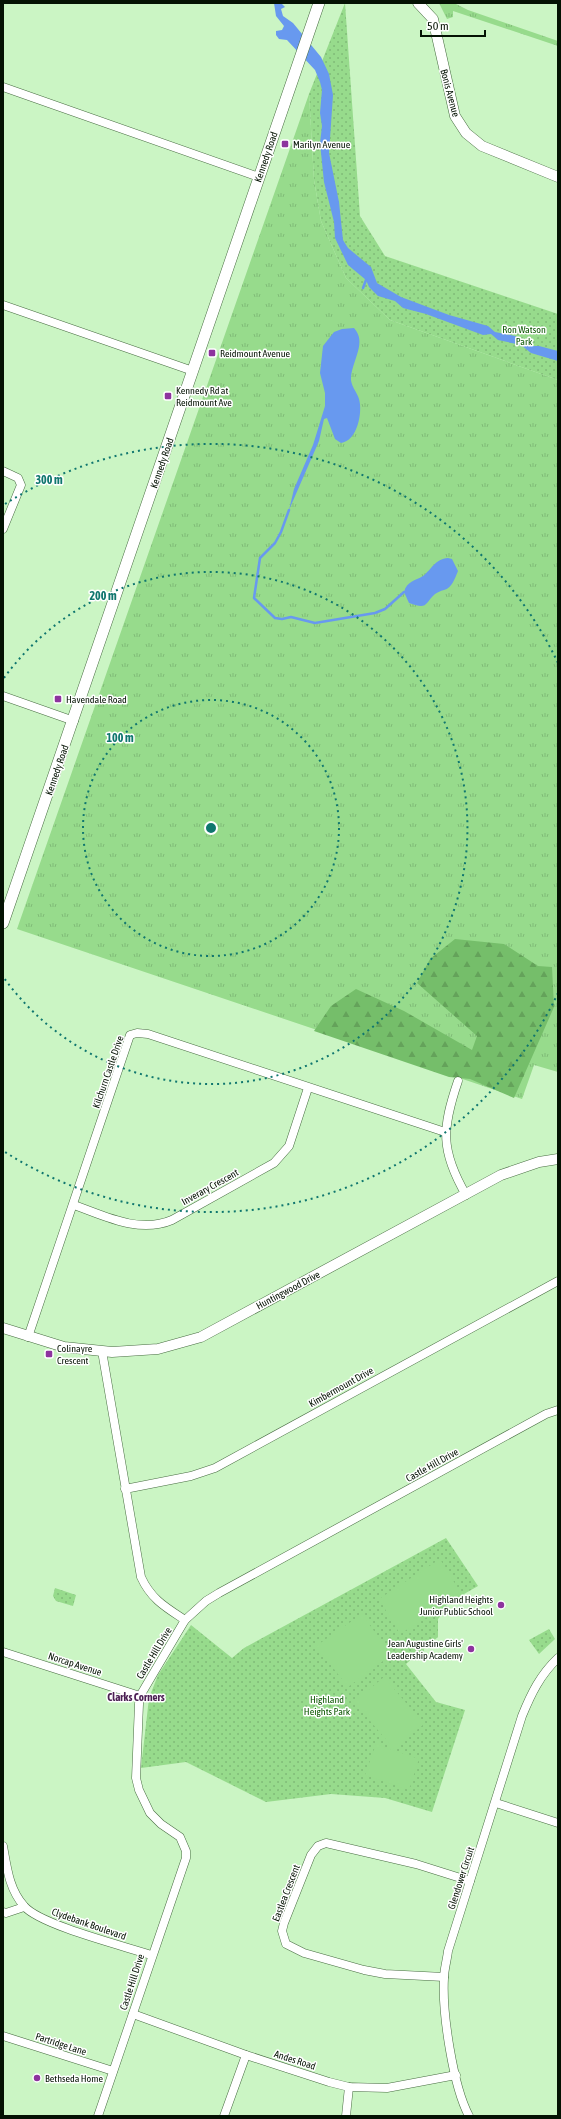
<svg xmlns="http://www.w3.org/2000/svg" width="561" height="2119" font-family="'Asap Condensed',sans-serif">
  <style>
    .grass { fill: url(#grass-tufts) }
    .forest { fill: url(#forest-firs) }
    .park { fill: url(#park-dots) }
    .garden { fill: #97db8c }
    .water { fill: #6899ef }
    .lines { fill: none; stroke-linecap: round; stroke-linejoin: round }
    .stream { stroke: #6899ef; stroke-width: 2.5 }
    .minor-casing { stroke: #486d42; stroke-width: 9 }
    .tertiary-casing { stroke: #486d42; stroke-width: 11 }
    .secondary-casing { stroke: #486d42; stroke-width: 12 }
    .minor { stroke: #fff; stroke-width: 8 }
    .tertiary { stroke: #fff; stroke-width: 10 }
    .secondary { stroke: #fff; stroke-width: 11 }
    .ring { fill: none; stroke: #0f766e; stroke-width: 2; stroke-dasharray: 2 4 }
    .poi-dot { fill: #8d339e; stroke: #fff; stroke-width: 1.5 }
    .labels { text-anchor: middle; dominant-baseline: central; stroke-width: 3; stroke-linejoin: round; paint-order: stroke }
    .street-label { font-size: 10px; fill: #041203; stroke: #fff }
    .poi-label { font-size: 10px; fill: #041203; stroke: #fff; text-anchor: start }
    .park-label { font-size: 10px; fill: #0b5700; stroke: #fff }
    .neighbourhood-label { font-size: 11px; font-weight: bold; fill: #4c2054; stroke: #fff }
    .centre { fill: #0f766e; stroke: #fff; stroke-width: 2 }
    .ring-label { font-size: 12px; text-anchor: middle; font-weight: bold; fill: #0f766e; stroke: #fff; stroke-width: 3; stroke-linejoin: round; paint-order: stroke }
  </style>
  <defs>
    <pattern id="grass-tufts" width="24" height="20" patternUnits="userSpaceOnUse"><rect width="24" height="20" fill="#97db8c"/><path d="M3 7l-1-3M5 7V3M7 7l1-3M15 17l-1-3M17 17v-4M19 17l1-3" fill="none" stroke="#80bb77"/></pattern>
    <pattern id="forest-firs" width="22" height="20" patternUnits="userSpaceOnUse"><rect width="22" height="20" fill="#75be6a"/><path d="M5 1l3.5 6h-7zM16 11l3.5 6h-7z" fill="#64a25a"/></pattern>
    <pattern id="park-dots" width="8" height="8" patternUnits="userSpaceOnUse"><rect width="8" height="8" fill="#97db8c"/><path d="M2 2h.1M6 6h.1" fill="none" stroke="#80bb77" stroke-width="1.8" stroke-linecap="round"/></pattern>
  </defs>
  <rect width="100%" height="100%" fill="#cbf5c4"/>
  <!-- grass -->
  <g class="grass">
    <polygon points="439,3 454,3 468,10 558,41 558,46 453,11 453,17 447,19"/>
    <polygon points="309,94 314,180 321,221 346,278 390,320 558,380 558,1072 534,1065 522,1099 17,929"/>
  </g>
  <!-- forest -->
  <polygon class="forest" points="455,939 504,944 538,966 552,967 554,1007 514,1098 470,1079 449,1077 314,1031 331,1006 356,989 404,1011 472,1050 477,1036 417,983 430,959"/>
  <!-- park -->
  <g class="park">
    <polygon points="345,3 360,216 385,256 558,314 558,380 390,320 346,278 321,221 314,180 309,94"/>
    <polygon points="446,1538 478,1586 445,1605 448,1607 438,1619 438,1637 424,1649 424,1654 421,1651 406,1664 436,1702 465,1710 432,1812 385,1798 331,1794 266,1802 186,1762 141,1768 149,1698 158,1675 191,1625 232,1658 244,1648"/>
    <polygon points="55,1588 76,1595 73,1606 56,1601 53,1596"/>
    <polygon points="549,1629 555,1639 539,1654 529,1640"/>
  </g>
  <!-- garden -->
  <g class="garden">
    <polygon points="440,1559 462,1595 400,1634 379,1599"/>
    <polygon points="362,1614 391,1655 348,1687 316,1646"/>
    <polygon points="384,1677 424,1724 394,1749 354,1702"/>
    <polygon points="376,1744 419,1759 409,1790 365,1775"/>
  </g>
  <!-- water -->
  <g class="water">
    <polygon points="274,3 281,3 285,7 281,9 283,16 293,23 321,57 329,74 333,95 329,153 339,202 343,240 348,248 371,267 377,283 401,297 449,315 488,326 495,332 515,336 531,346 539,346 558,351 558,361 531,353 521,345 498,340 491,334 483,335 426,314 403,308 395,301 378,296 369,287 366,280 348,265 335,238 334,222 324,182 320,143 322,126 320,113 322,90 320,82 315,70 287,40 279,39 276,35 276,31 282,30 284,26 276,16"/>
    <path d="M354,328C367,342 353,359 351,377C350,385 357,392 359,399C363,413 357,441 341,443L335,439L327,418L324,419L319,441L289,510L294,489L313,445L325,406V393L320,373L323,346L334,332L342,329Z"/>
    <path d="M448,558L452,559L458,571C455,578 452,588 444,590C440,591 438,592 435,594C424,604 428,610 409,603L404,592C407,581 415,581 423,576C432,569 435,559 448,558Z"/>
  </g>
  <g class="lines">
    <!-- stream -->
    <g class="stream">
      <polyline points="363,288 366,280"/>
      <polyline points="289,510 281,532 275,543 260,558 254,598 275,618 282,619 291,617 315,623 375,613 385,609 404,592"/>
    </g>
    <defs>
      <g id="minor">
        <polyline points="3,87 259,177"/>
        <polyline points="3,305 193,371"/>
        <polyline points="3,471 18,478 21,485 3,529"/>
        <polyline points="3,696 74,721"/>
        <path d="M458,1081C442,1128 440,1150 466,1195"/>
        <path d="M74,1205C105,1216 139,1234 172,1220L274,1163L289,1146L308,1088"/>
        <polyline points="28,1337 130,1035 137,1033 148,1034 445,1132"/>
        <path d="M102,1351L141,1577C151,1599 165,1607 185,1620"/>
        <polyline points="125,1489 191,1476 215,1468 558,1281"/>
        <polyline points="3,1652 140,1696"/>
        <polyline points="496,1803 558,1823"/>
        <path d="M3,1846C7,1868 9,1889 24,1906C40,1925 124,1946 151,1955"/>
        <polyline points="3,1912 6,1913 24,1907"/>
        <polyline points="444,1977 385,1974 364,1970 304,1953 286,1944 282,1931 284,1923 311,1855 318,1846 326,1843 416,1864 470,1881"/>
        <polyline points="133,2014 246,2055 329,2082 349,2087 387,2088 456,2075"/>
        <polyline points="3,2036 113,2071"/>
        <polyline points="98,2116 186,1858 186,1851 180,1837 161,1824 150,1813 139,1790 136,1778 139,1704 140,1696 150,1679 185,1620 206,1601 219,1593 546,1414 558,1410"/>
        <polyline points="224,2116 246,2055"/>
        <polyline points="346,2116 349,2087"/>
        <path d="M469,2116C453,2086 442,2013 444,1978C444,1970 447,1960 448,1951L522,1716C531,1694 540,1675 558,1658"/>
      </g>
      <g id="tertiary">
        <polyline points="418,3 433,19 455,116 466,133 482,146 558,177"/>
        <polyline points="3,1328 64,1347 112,1352 158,1349 201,1337 501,1175 539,1162 558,1159"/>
      </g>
      <polyline id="secondary" points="3,923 319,3"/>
    </defs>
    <!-- minor casing -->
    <use href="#minor" class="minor-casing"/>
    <!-- tertiary casing -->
    <use href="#tertiary" class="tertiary-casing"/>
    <!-- secondary casing -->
    <use href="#secondary" class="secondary-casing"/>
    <!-- minor -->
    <use href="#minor" class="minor"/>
    <!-- tertiary -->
    <use href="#tertiary" class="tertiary"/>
    <!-- secondary -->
    <use href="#secondary" class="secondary"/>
  </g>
  <!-- distance rings -->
  <g class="ring">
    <circle cx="211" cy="828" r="128"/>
    <path d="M4 678A256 256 0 1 1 4 978"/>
    <path d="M558 993A384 384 0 0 1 5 1152M5 504A384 384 0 0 1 558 663"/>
  </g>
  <!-- markers -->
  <g class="poi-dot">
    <rect x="281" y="140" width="8" height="8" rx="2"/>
    <rect x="208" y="349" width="8" height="8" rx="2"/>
    <rect x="164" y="392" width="8" height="8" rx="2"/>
    <rect x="54" y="695" width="8" height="8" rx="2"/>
    <rect x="45" y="1350" width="8" height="8" rx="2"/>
    <circle cx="501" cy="1605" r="4"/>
    <circle cx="471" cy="1649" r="4"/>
    <circle cx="37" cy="2078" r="4"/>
  </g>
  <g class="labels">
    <!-- street labels -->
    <g class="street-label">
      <text transform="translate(450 93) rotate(75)">Bonis Avenue</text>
      <text transform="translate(266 157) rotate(-71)">Kennedy Road</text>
      <text transform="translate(162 463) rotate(-71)">Kennedy Road</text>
      <text transform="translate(57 770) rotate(-71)">Kennedy Road</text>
      <text transform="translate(108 1072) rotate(-71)">Kilchurn Castle Drive</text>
      <text transform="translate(210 1187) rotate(-29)">Inverary Crescent</text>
      <text transform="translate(288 1290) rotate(-28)">Huntingwood Drive</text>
      <text transform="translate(341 1387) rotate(-29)">Kimbermount Drive</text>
      <text transform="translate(432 1465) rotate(-29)">Castle Hill Drive</text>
      <text transform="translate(154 1653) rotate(-59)">Castle Hill Drive</text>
      <text transform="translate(75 1664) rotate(18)">Norcap Avenue</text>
      <text transform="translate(461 1878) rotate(-72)">Glendower Circuit</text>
      <text transform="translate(286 1893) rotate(-69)">Eastlea Crescent</text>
      <text transform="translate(89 1924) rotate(19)">Clydebank Boulevard</text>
      <text transform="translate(132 1982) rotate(-72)">Castle Hill Drive</text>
      <text transform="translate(61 2044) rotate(18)">Partridge Lane</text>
      <text transform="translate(295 2060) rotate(18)">Andes Road</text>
    </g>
    <!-- poi labels -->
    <g class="poi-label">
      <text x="293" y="144">Marilyn Avenue</text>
      <text x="220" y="353">Reidmount Avenue</text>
      <text x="176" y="390">Kennedy Rd at<tspan x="176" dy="12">Reidmount Ave</tspan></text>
      <text x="66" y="699">Havendale Road</text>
      <text x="57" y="1348">Colinayre<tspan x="57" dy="12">Crescent</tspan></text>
      <text x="493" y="1599" text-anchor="end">Highland Heights<tspan x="493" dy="12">Junior Public School</tspan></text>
      <text x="463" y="1643" text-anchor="end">Jean Augustine Girls'<tspan x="463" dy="12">Leadership Academy</tspan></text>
      <text x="45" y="2078">Bethseda Home</text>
    </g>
    <!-- park labels -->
    <g class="park-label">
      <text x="524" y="329">Ron Watson<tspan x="524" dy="12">Park</tspan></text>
      <text x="327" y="1699">Highland<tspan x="327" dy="12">Heights Park</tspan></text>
    </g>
    <!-- neighbourhood labels -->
    <g class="neighbourhood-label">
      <text x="136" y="1697">Clarks Corners</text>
    </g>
  </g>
  <circle cx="211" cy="828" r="6" class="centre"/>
  <g class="ring-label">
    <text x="49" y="484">300 m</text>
    <text x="103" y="600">200 m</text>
    <text x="120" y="742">100 m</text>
  </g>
  <!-- border -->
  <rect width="561" height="2119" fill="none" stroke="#041203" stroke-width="8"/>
  <!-- scale -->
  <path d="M421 30v6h64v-6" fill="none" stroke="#041203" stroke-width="2"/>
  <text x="427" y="30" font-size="12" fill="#041203" stroke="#ffffff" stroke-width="3" paint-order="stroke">50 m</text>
</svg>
